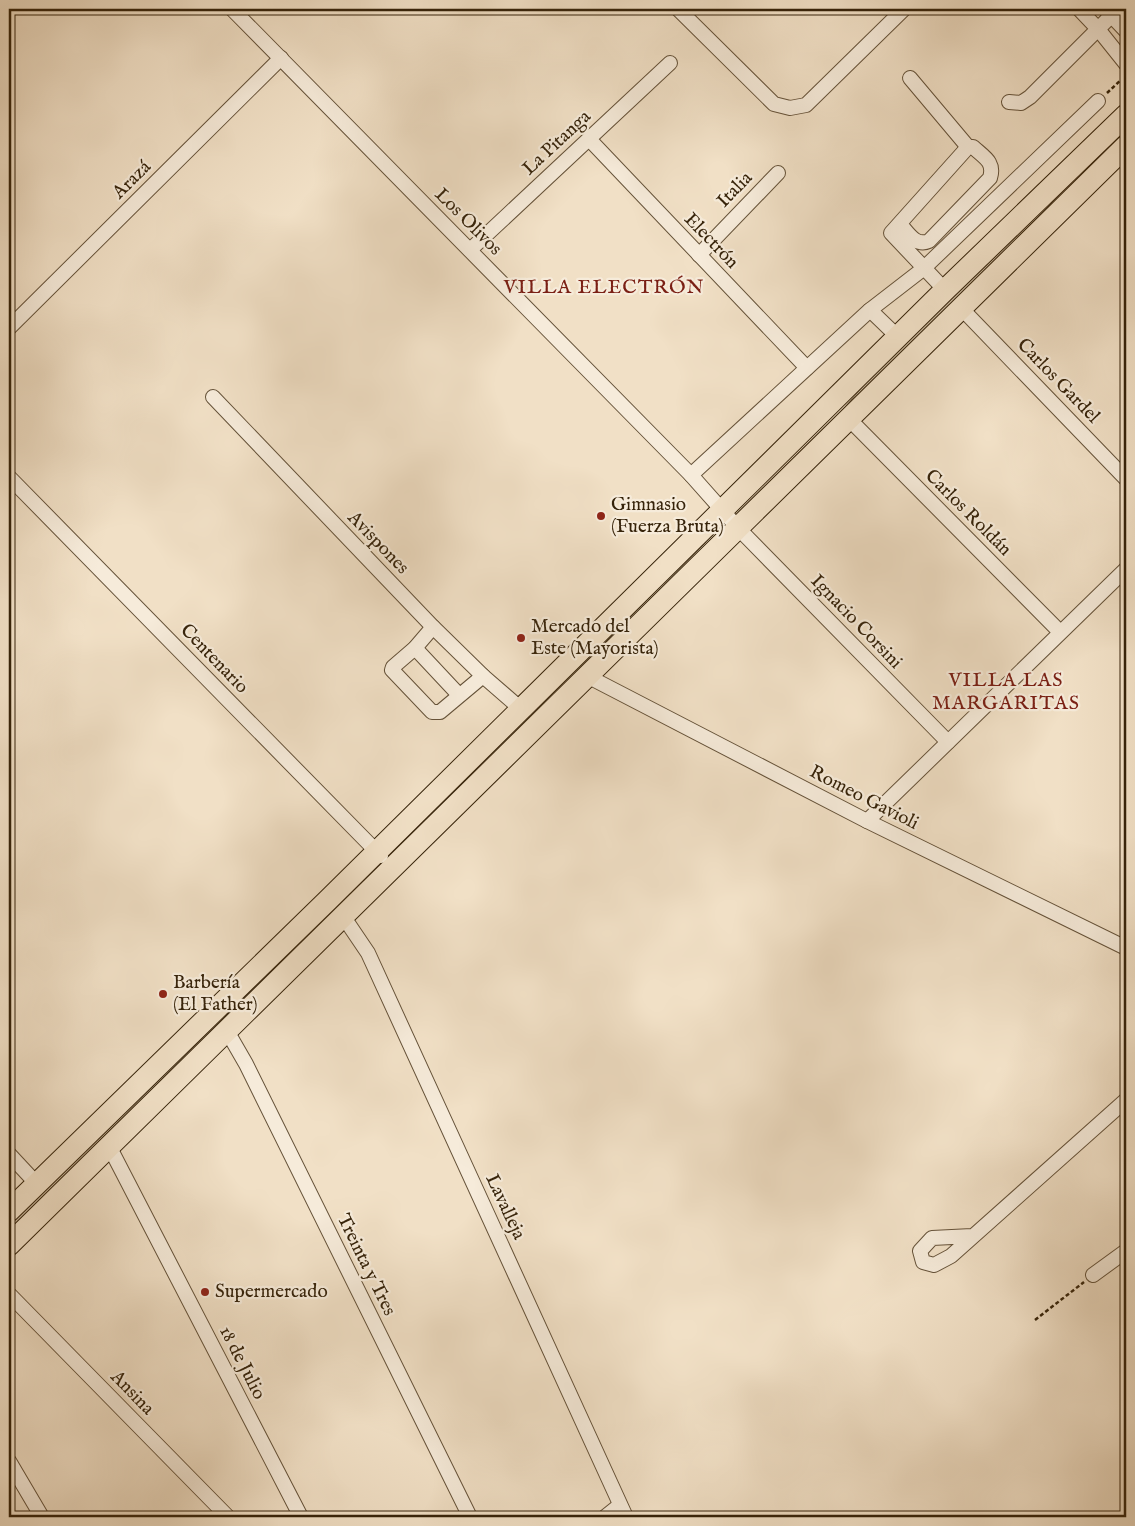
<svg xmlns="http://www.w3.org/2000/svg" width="1135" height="1526" font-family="'IM FELL English',serif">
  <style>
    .green { fill: #d1c0a6; stroke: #847258 }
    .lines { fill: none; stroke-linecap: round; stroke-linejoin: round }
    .minor-casing { stroke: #655239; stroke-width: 16 }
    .highway-casing { stroke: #36230a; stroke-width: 23 }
    .path { stroke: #36230a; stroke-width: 2.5; stroke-dasharray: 4 2.5; stroke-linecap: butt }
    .minor { stroke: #f6ebda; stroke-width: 14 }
    .highway { stroke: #f1e0c6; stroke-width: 21 }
    .poi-dot { fill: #8f2418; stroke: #f6ebda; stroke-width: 2 }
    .labels { text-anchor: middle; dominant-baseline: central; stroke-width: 4.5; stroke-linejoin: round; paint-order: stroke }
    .street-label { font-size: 19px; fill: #36230a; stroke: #f6ebda }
    .poi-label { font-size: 19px; fill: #36230a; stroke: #f6ebda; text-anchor: start }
    .neighbourhood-label { font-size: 20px; letter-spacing: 1px; fill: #7a1f14; stroke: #f6ebda }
  </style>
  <rect width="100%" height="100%" fill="#f1e0c6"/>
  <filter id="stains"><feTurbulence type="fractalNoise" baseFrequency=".004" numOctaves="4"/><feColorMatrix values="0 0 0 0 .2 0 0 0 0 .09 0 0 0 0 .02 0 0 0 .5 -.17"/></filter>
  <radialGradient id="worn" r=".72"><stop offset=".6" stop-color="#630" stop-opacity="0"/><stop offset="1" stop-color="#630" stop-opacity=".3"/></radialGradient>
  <!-- green -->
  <g class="green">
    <polygon points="1056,197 1019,243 829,426 874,373 1025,224"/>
    <polygon points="704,541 706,542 617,629 580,674 413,833 412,831"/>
    <polygon points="280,960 247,999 9,1235 9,1223 220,1016"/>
  </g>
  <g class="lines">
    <defs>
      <g id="minor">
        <polyline points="232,9 691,475 738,528 948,742"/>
        <polyline points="678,9 774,104 790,108 806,105 904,9"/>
        <polyline points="1079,9 1098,29 1126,64"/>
        <polyline points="1106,10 1126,31"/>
        <polyline points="910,78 968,147"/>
        <polyline points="1009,102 1021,103 1030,97 1111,16"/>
        <polyline points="589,139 807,368"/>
        <path d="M900,224C908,233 916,247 929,241L990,178C995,162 984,157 973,147H968L891,233L945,290"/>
        <polyline points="470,250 670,63"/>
        <polyline points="699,255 778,173"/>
        <polyline points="962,309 1126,479"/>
        <polyline points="870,310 899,338"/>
        <polyline points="9,328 281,58"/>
        <polyline points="213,397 433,627 483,676 521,709"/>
        <polyline points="850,420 1060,632"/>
        <polyline points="691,475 870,310 923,269 1098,101"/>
        <polyline points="9,477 381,856"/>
        <polyline points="433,627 415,648 393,667 392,670 432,712 440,712 483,676"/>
        <polyline points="415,648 459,695"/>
        <polyline points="587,676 867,821 1126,948"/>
        <polyline points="867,821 1126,569"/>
        <polyline points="343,916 368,953 626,1517"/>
        <polyline points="227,1031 246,1064 470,1517"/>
        <polyline points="109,1146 301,1517"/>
        <polyline points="9,1154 36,1183"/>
        <polyline points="972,1236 932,1238 920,1251 923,1262 934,1265 951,1256 1126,1100"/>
        <polyline points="1093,1275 1126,1251"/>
        <polyline points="9,1294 228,1517"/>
        <polyline points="9,1461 42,1517"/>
        <polyline points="605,1517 620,1505"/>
      </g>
      <g id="highway">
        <polyline points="9,1211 328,900 945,290 1126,115"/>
        <polyline points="9,1245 1126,146"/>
      </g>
    </defs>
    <!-- minor casing -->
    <use href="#minor" class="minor-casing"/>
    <!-- highway casing -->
    <use href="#highway" class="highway-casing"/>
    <!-- path -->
    <g class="path">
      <polyline points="1107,93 1125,76"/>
      <polyline points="1035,1320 1084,1282"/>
    </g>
    <!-- minor -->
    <use href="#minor" class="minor"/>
    <!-- highway -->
    <use href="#highway" class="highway"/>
  </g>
  <!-- markers -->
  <g class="poi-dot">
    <circle cx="601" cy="516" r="5"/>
    <circle cx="521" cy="638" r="5"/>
    <circle cx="163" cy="994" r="5"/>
    <circle cx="205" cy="1292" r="5"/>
  </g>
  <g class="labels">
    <!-- street labels -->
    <g class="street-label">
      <text transform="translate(557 143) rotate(-43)">La Pitanga</text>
      <text transform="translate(132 180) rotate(-45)">Arazá</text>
      <text transform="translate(735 190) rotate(-46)">Italia</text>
      <text transform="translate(468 222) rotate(45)">Los Olivos</text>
      <text transform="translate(711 241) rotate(46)">Electrón</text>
      <text transform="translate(1058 381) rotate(46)">Carlos Gardel</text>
      <text transform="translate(968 513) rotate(45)">Carlos Roldán</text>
      <text transform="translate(378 543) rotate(46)">Avispones</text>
      <text transform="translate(856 622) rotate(46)">Ignacio Corsini</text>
      <text transform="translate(214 659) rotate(46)">Centenario</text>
      <text transform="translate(864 798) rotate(27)">Romeo Gavioli</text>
      <text transform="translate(505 1207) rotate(65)">Lavalleja</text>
      <text transform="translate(366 1265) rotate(64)">Treinta y Tres</text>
      <text transform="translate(242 1363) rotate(63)">18 de Julio</text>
      <text transform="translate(132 1393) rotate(46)">Ansina</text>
    </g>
    <!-- poi labels -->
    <g class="poi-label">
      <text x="611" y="505">Gimnasio<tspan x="611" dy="22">(Fuerza Bruta)</tspan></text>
      <text x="531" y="627">Mercado del<tspan x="531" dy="22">Este (Mayorista)</tspan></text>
      <text x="173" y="983">Barbería<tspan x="173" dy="22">(El Father)</tspan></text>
      <text x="215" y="1292">Supermercado</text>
    </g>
    <!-- neighbourhood labels -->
    <g class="neighbourhood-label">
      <text x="604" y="287">VILLA ELECTRÓN</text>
      <text x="1006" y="680">VILLA LAS<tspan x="1006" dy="23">MARGARITAS</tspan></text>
    </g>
  </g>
  <!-- margin -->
  <rect width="1135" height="1526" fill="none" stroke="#f1e0c6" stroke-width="30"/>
  <rect x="10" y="10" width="1115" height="1506" fill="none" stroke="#36230a" stroke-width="2.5"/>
  <rect x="15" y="15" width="1105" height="1496" fill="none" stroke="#36230a"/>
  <rect width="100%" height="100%" filter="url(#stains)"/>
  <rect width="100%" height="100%" fill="url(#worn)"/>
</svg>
